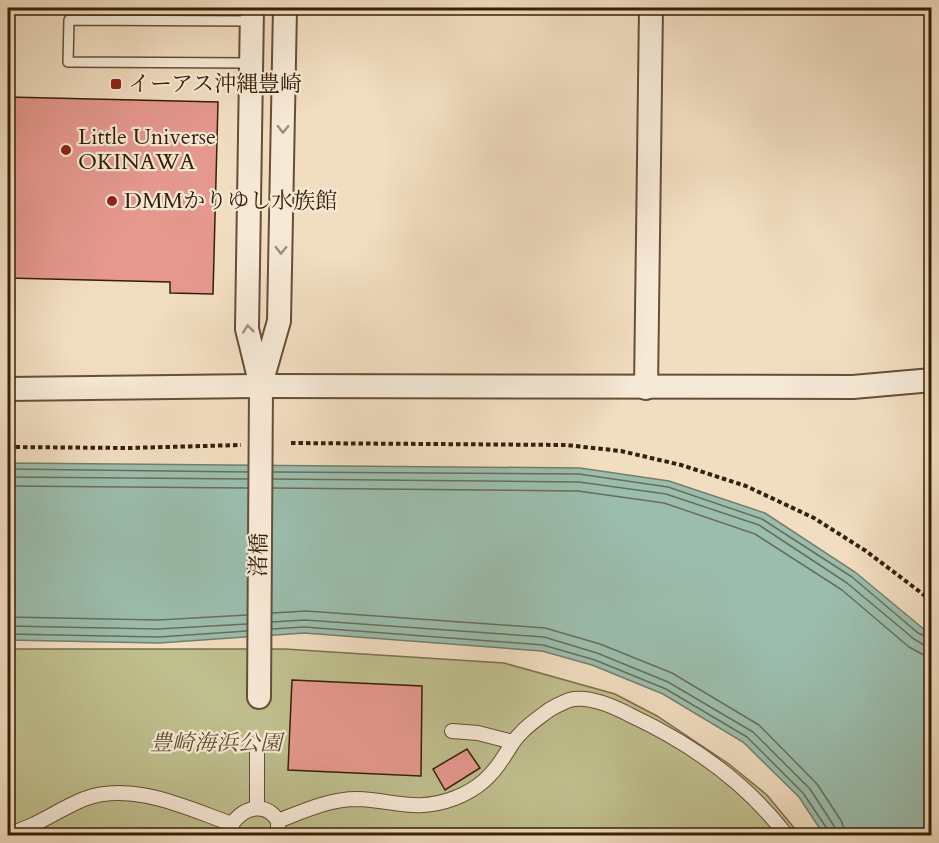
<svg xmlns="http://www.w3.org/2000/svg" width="939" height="843" font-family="Cardo,'Noto Serif JP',serif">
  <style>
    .green { fill: #c0bf8e; stroke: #7c704a; stroke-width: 1.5 }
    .water { fill: #9bbdad; stroke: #737e6a; stroke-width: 1.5 }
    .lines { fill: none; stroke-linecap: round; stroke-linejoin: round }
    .shore { stroke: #696e59; stroke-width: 1.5 }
    .building { fill: #e5988e; stroke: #372005; stroke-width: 1.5 }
    .service-casing { stroke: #664f34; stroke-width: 12 }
    .pedestrian-casing { stroke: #664f34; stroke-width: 16 }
    .tertiary-casing { stroke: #664f34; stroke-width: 26 }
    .path { stroke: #372005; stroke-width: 4; stroke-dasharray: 4.5 3; stroke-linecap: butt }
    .service { stroke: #f6e9d6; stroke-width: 9 }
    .pedestrian { stroke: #f6e9d6; stroke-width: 14 }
    .tertiary { stroke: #f6e9d6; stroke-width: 22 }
    .oneway { stroke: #a08f78 }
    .poi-dot { fill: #8f2418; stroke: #f6e9d6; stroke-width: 2 }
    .labels { text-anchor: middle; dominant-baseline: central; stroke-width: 4.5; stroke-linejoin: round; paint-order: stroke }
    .poi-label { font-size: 22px; fill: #372005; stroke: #f6e9d6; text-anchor: start }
    .street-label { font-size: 22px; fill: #372005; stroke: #f6e9d6 }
    .park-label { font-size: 22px; font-style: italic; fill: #60502e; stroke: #f6e9d6 }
  </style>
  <rect width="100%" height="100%" fill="#f1ddc0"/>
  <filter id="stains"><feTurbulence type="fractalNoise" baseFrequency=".00333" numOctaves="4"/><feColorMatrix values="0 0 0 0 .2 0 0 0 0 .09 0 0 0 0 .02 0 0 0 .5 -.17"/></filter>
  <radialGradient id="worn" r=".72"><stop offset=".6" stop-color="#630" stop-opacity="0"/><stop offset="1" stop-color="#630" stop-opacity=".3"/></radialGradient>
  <!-- green -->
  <polygon class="green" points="8,649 285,649 504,663 615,694 657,716 729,764 767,795 800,835 8,836"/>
  <!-- water -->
  <polygon class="water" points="8,463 580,468 669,481 765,513 855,572 931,635 931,835 824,835 799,797 743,742 663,694 592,665 542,651 304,633 159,643 8,640"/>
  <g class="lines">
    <!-- shore -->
    <g class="shore">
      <polyline points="8,469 248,472"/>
      <polyline points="273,472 579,474 668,487 762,519 852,577 918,633 932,639"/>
      <polyline points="8,477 248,479"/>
      <polyline points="273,479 579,482 666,494 759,525 847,583 914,639 924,645 932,647"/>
      <polyline points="8,486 248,488"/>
      <polyline points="273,488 578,491 664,503 755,534 842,590 909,647 922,654 932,656"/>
      <polyline points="272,613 306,611 545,628 600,644 672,673 759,725 817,784 842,822 845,836"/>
      <polyline points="8,617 158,620 247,615"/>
      <polyline points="272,622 305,620 544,637 597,653 668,682 753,732 810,789 834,826 836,836"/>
      <polyline points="8,626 158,629 247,624"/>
      <polyline points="272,629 304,627 543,645 595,660 666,689 747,737 803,793 828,830 829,836"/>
      <polyline points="8,634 159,637 247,631"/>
    </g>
  </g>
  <!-- building -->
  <g class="building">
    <polygon points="8,97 218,102 213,294 170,293 170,282 8,278"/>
    <polygon points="292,680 422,686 421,776 288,770"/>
    <polygon points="467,749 480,768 445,790 433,769"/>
  </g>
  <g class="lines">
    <defs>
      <polyline id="service" points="250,63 68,62 69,20 252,21"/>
      <g id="pedestrian">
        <polyline points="452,731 478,733 513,742"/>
        <polyline points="257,807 257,745"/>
        <path d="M232,824C244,807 266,801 278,821"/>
        <path d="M8,834C36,827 57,810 84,799C133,781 186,808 232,824V836"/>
        <path d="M278,836V821C304,811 329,799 357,799C394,800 416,813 455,798C478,789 492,776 505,755C510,748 514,739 521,733C529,724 540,717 549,710C556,706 566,700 574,699C592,697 615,707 630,715C690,743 746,782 787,836"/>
      </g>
      <g id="tertiary">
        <polyline points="252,8 247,329 261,386 259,697"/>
        <polyline points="261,384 279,321 285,8"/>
        <polyline points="646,388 651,8"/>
        <polyline points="8,389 261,386 853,387 932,380"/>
      </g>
    </defs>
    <!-- service casing -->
    <use href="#service" class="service-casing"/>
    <!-- pedestrian casing -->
    <use href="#pedestrian" class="pedestrian-casing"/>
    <!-- tertiary casing -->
    <use href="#tertiary" class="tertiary-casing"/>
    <!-- path -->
    <g class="path">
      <polyline points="291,443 566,445 621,451 681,465 746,486 814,518 866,551 932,601"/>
      <polyline points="8,447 128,448 241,445"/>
    </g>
    <!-- service -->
    <use href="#service" class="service"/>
    <!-- pedestrian -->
    <use href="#pedestrian" class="pedestrian"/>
    <!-- tertiary -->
    <use href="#tertiary" class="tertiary"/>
  </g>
  <!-- one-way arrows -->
  <defs><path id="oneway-chevron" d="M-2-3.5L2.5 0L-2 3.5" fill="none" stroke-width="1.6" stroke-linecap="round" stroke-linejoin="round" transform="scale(1.5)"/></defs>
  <g class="oneway">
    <use href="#oneway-chevron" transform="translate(283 129) rotate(91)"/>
    <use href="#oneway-chevron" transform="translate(281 250) rotate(91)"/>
    <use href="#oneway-chevron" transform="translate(248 329) rotate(-96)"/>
  </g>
  <!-- markers -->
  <g class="poi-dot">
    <rect x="110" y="78" width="12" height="12" rx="3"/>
    <circle cx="66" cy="150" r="6"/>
    <circle cx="112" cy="201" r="6"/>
  </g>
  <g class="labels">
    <!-- poi labels -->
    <g class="poi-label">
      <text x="128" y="84">イーアス沖縄豊崎</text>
      <text x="78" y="137">Little Universe<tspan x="78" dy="25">OKINAWA</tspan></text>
      <text x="124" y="201">DMMかりゆし水族館</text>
    </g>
    <!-- street labels -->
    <g class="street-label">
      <text transform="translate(259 555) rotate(-89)">渚橋</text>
    </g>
    <!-- park labels -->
    <g class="park-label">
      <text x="216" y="743">豊崎海浜公園</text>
    </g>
  </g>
  <!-- margin -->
  <rect width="939" height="843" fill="none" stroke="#f1ddc0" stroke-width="30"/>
  <rect x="9" y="9" width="921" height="825" fill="none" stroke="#372005" stroke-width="3"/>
  <rect x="15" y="15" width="909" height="813" fill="none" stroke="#372005" stroke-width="1.5"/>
  <rect width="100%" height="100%" filter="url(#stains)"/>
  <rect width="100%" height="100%" fill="url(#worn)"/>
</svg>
